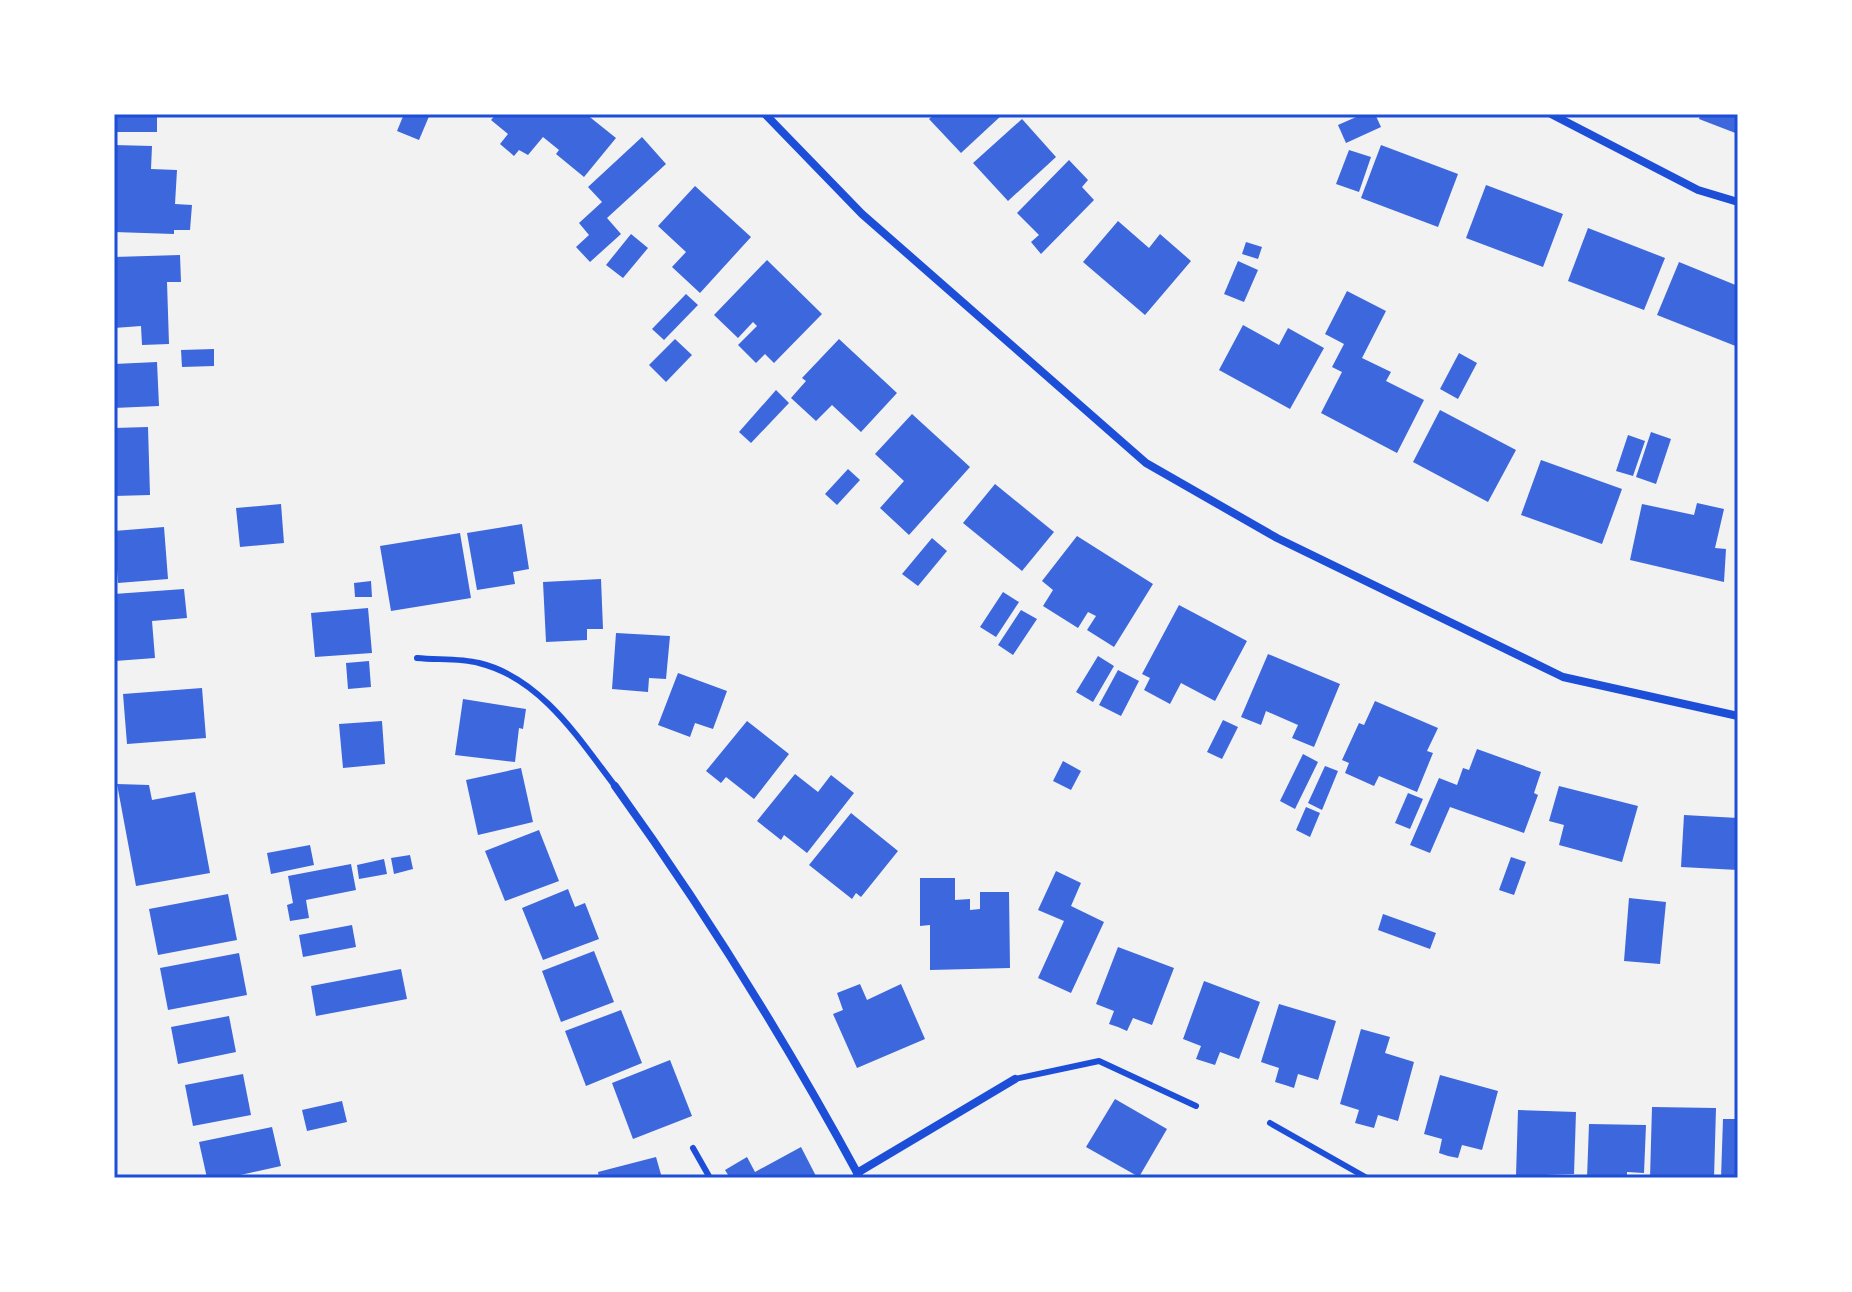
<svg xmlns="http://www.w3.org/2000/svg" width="1852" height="1292" font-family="'Work Sans',sans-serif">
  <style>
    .building { fill: #3d67dc }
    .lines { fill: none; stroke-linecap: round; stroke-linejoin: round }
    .service { stroke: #1d4ed8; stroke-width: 6 }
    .minor { stroke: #1d4ed8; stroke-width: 8 }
    .neatline { fill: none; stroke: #1d4ed8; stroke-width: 3 }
  </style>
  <rect width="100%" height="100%" fill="#f2f2f2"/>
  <!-- building -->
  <g class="building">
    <rect x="114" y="114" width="43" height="18"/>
    <polygon points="404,114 430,114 419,140 397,131"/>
    <polygon points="496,114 586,114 616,138 584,177 556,154 559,150 543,137 528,155 519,150 514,156 500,144 508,134 491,120"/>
    <polygon points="935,114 1003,114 961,153 929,119"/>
    <polygon points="1363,114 1375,114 1381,127 1346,143 1338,125"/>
    <polygon points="1701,114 1738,114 1738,134 1699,119"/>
    <polygon points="1022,119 1056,157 1008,201 973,163"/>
    <polygon points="642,137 666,164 607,218 621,234 590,262 576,247 589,235 579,223 602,202 588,187"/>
    <polygon points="114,145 152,146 151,169 177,170 175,204 192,205 190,230 174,230 174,234 114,232"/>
    <polygon points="1381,145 1458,174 1438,227 1361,198"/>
    <polygon points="1349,150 1371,157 1359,192 1336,184"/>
    <polygon points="1069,160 1088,180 1082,187 1094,200 1041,254 1031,242 1039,235 1017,213"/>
    <polygon points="1486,185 1563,214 1543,267 1466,238"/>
    <polygon points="695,186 751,237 700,293 672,267 686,252 658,226"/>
    <polygon points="1118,221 1149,248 1160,234 1191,261 1145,315 1083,262"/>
    <polygon points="1588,228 1665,258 1644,310 1568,281"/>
    <polygon points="631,234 648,248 623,278 606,265"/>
    <polygon points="1246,242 1262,247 1258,259 1242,254"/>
    <polygon points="180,255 181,282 167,282 169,344 142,345 141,326 114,328 114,257"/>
    <polygon points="767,260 822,314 774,363 765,354 756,363 738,345 757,326 753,322 738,338 714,315"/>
    <polygon points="1238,261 1258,270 1244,302 1224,294"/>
    <polygon points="1679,262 1738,286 1738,347 1657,315"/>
    <polygon points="1347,291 1386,311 1362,358 1391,372 1386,381 1424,400 1397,453 1321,413 1342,372 1332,367 1344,344 1325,334"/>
    <polygon points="686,294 698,305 664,340 652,329"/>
    <polygon points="1243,325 1279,345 1288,328 1324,348 1290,409 1219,370"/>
    <polygon points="675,339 692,355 666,382 649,365"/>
    <polygon points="839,339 897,393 861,432 832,405 816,421 791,398 806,381 802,378"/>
    <polygon points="214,349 214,366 182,367 181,350"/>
    <polygon points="1459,353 1477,363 1458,399 1440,389"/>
    <polygon points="157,362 159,406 114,408 114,364"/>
    <polygon points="776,390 789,403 751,443 739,432"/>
    <polygon points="1440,410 1516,450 1488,502 1413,462"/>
    <polygon points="912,414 970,467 909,535 880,508 904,481 875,454"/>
    <polygon points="148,427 150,495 114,496 114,428"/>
    <polygon points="1651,432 1671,439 1656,484 1636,477"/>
    <polygon points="1628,435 1645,441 1633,476 1616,471"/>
    <polygon points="1541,460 1622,489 1602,544 1521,515"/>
    <polygon points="848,469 860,480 837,505 825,494"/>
    <polygon points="995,484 1054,532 1022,571 963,523"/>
    <polygon points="1697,503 1724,509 1715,548 1726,549 1724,582 1630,560 1642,504 1694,515"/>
    <polygon points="281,504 284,543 240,547 236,508"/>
    <polygon points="522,524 529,569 513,572 515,584 477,590 467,533"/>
    <polygon points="164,527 168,579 118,583 114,531"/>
    <polygon points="460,533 471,598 391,611 380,546"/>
    <polygon points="1077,536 1153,584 1114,647 1087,630 1096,616 1088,612 1078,628 1043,606 1053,590 1042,581"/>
    <polygon points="932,538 947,551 918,586 902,574"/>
    <polygon points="601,579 603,629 587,629 587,640 546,642 543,582"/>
    <polygon points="371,581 372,597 355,597 354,583"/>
    <polygon points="184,589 187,618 152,621 155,658 115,661 114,594"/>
    <polygon points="1003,592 1019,602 996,637 980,627"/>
    <polygon points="1179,605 1247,641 1215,701 1181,683 1170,704 1144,690 1150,678 1142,674"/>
    <polygon points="368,608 372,653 315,657 311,613"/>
    <polygon points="1021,610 1037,619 1013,655 998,645"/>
    <polygon points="616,633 670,636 666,679 649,678 648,692 612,689"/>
    <polygon points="1268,654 1340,684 1314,747 1292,738 1298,725 1266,711 1261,725 1241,717"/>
    <polygon points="1098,656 1114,666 1093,702 1076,692"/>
    <polygon points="369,661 371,687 348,689 346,663"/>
    <polygon points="1118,670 1139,681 1121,716 1099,705"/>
    <polygon points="678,673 727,691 713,729 695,723 690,737 658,725"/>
    <polygon points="202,688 206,738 127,744 123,694"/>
    <polygon points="463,699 526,709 523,729 519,728 515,762 455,755"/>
    <polygon points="1375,701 1438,728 1427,751 1433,753 1417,792 1379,776 1374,786 1345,773 1349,763 1342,760 1359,723 1364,725"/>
    <polygon points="1223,720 1238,727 1222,759 1207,752"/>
    <polygon points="382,721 385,764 343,768 339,724"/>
    <polygon points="747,721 789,754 754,799 726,777 721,783 706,771"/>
    <polygon points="1477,749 1541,772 1534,793 1538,795 1524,833 1450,807 1430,853 1410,845 1439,778 1457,785 1463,768 1469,770"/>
    <polygon points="1303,754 1318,762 1295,809 1280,801"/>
    <polygon points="1063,761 1081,771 1071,790 1053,781"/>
    <polygon points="1325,766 1338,771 1322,810 1308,803"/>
    <polygon points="521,768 533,822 478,835 466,780"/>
    <polygon points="795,774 818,792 831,775 854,793 807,853 784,835 781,840 757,821"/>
    <polygon points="117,784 149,785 152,800 195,792 210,873 136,886"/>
    <polygon points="1559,786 1638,806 1622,862 1559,845 1564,825 1549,821"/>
    <polygon points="1408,793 1423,799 1410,829 1395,823"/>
    <polygon points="1306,807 1320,813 1310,837 1296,830"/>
    <polygon points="851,813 898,851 861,897 856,893 852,899 809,865"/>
    <polygon points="1684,815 1738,818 1738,870 1681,867"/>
    <polygon points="539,830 559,881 505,901 485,851"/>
    <polygon points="310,845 314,865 271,874 267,853"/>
    <polygon points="410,855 413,869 394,874 391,858"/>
    <polygon points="1511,857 1526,862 1514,895 1499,890"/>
    <polygon points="384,859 387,874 359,879 357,865"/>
    <polygon points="351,864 356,890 306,900 309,918 290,921 287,905 293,903 288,876"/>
    <polygon points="1056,871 1081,883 1071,906 1104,922 1071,993 1038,978 1064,921 1038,910"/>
    <polygon points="920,878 955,878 955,900 970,899 970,910 980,909 980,892 1009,892 1010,968 930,970 930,925 920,926"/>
    <polygon points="568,889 575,907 585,903 599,939 543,960 522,908"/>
    <polygon points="228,894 237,940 158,955 149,909"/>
    <polygon points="1629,898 1666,902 1660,964 1624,961"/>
    <polygon points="1383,914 1436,933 1430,949 1378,930"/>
    <polygon points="352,925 356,947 303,957 299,935"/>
    <polygon points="1118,947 1174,968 1152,1025 1133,1018 1127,1031 1118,1027 1109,1024 1114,1011 1096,1004"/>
    <polygon points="594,951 614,1002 561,1022 542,971"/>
    <polygon points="239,953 247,995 168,1010 160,968"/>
    <polygon points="401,969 407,999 316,1016 311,986"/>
    <polygon points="1204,981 1260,1002 1239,1059 1220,1052 1215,1065 1196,1059 1201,1046 1183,1039"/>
    <polygon points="860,984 867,1000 901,984 925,1039 857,1068 833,1014 843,1010 837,993"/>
    <polygon points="1279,1004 1336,1021 1318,1080 1298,1074 1294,1088 1285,1085 1275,1082 1279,1068 1261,1062"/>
    <polygon points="621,1010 642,1063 586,1086 565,1031"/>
    <polygon points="229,1016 236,1052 178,1064 171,1027"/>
    <polygon points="1361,1029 1390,1037 1385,1053 1414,1062 1398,1121 1378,1115 1374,1128 1355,1123 1359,1110 1340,1104"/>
    <polygon points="670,1060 692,1116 633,1139 612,1083"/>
    <polygon points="243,1074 251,1115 193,1126 185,1085"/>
    <polygon points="1440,1075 1498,1091 1482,1150 1462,1145 1458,1158 1448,1156 1439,1153 1442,1139 1424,1134"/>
    <polygon points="1115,1099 1167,1129 1139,1177 1086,1147"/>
    <polygon points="342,1101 347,1122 307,1131 302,1110"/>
    <polygon points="1652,1107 1716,1108 1714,1178 1650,1178"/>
    <polygon points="1518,1110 1576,1112 1574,1174 1516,1176"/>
    <polygon points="1723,1119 1738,1119 1738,1178 1721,1178"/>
    <polygon points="1589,1124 1646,1125 1644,1173 1627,1172 1627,1178 1587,1178"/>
    <polygon points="272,1127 281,1166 227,1178 207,1178 199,1142"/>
    <polygon points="801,1147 817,1178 730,1178 725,1170 747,1157 755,1172"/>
    <polygon points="656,1157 662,1178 599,1178 598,1172"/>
  </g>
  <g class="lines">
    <!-- service -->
    <g class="service">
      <path d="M417,658C437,660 460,658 479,663C541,678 579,739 615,786"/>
      <polyline points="1015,1079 1099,1061 1196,1106"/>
      <polyline points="1270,1123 1367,1178"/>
      <polyline points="693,1148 710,1178"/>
    </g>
    <!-- minor -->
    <g class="minor">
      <polyline points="765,114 862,214 1146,463 1277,538 1563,677 1738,716"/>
      <polyline points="1551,114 1698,190 1738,202"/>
      <path d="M615,786C705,911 787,1043 860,1178"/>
      <polyline points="857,1173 1015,1079"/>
    </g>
  </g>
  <!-- border -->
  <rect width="1852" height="1292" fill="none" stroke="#ffffff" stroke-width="232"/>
  <rect x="116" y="116" width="1620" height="1060" class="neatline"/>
</svg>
